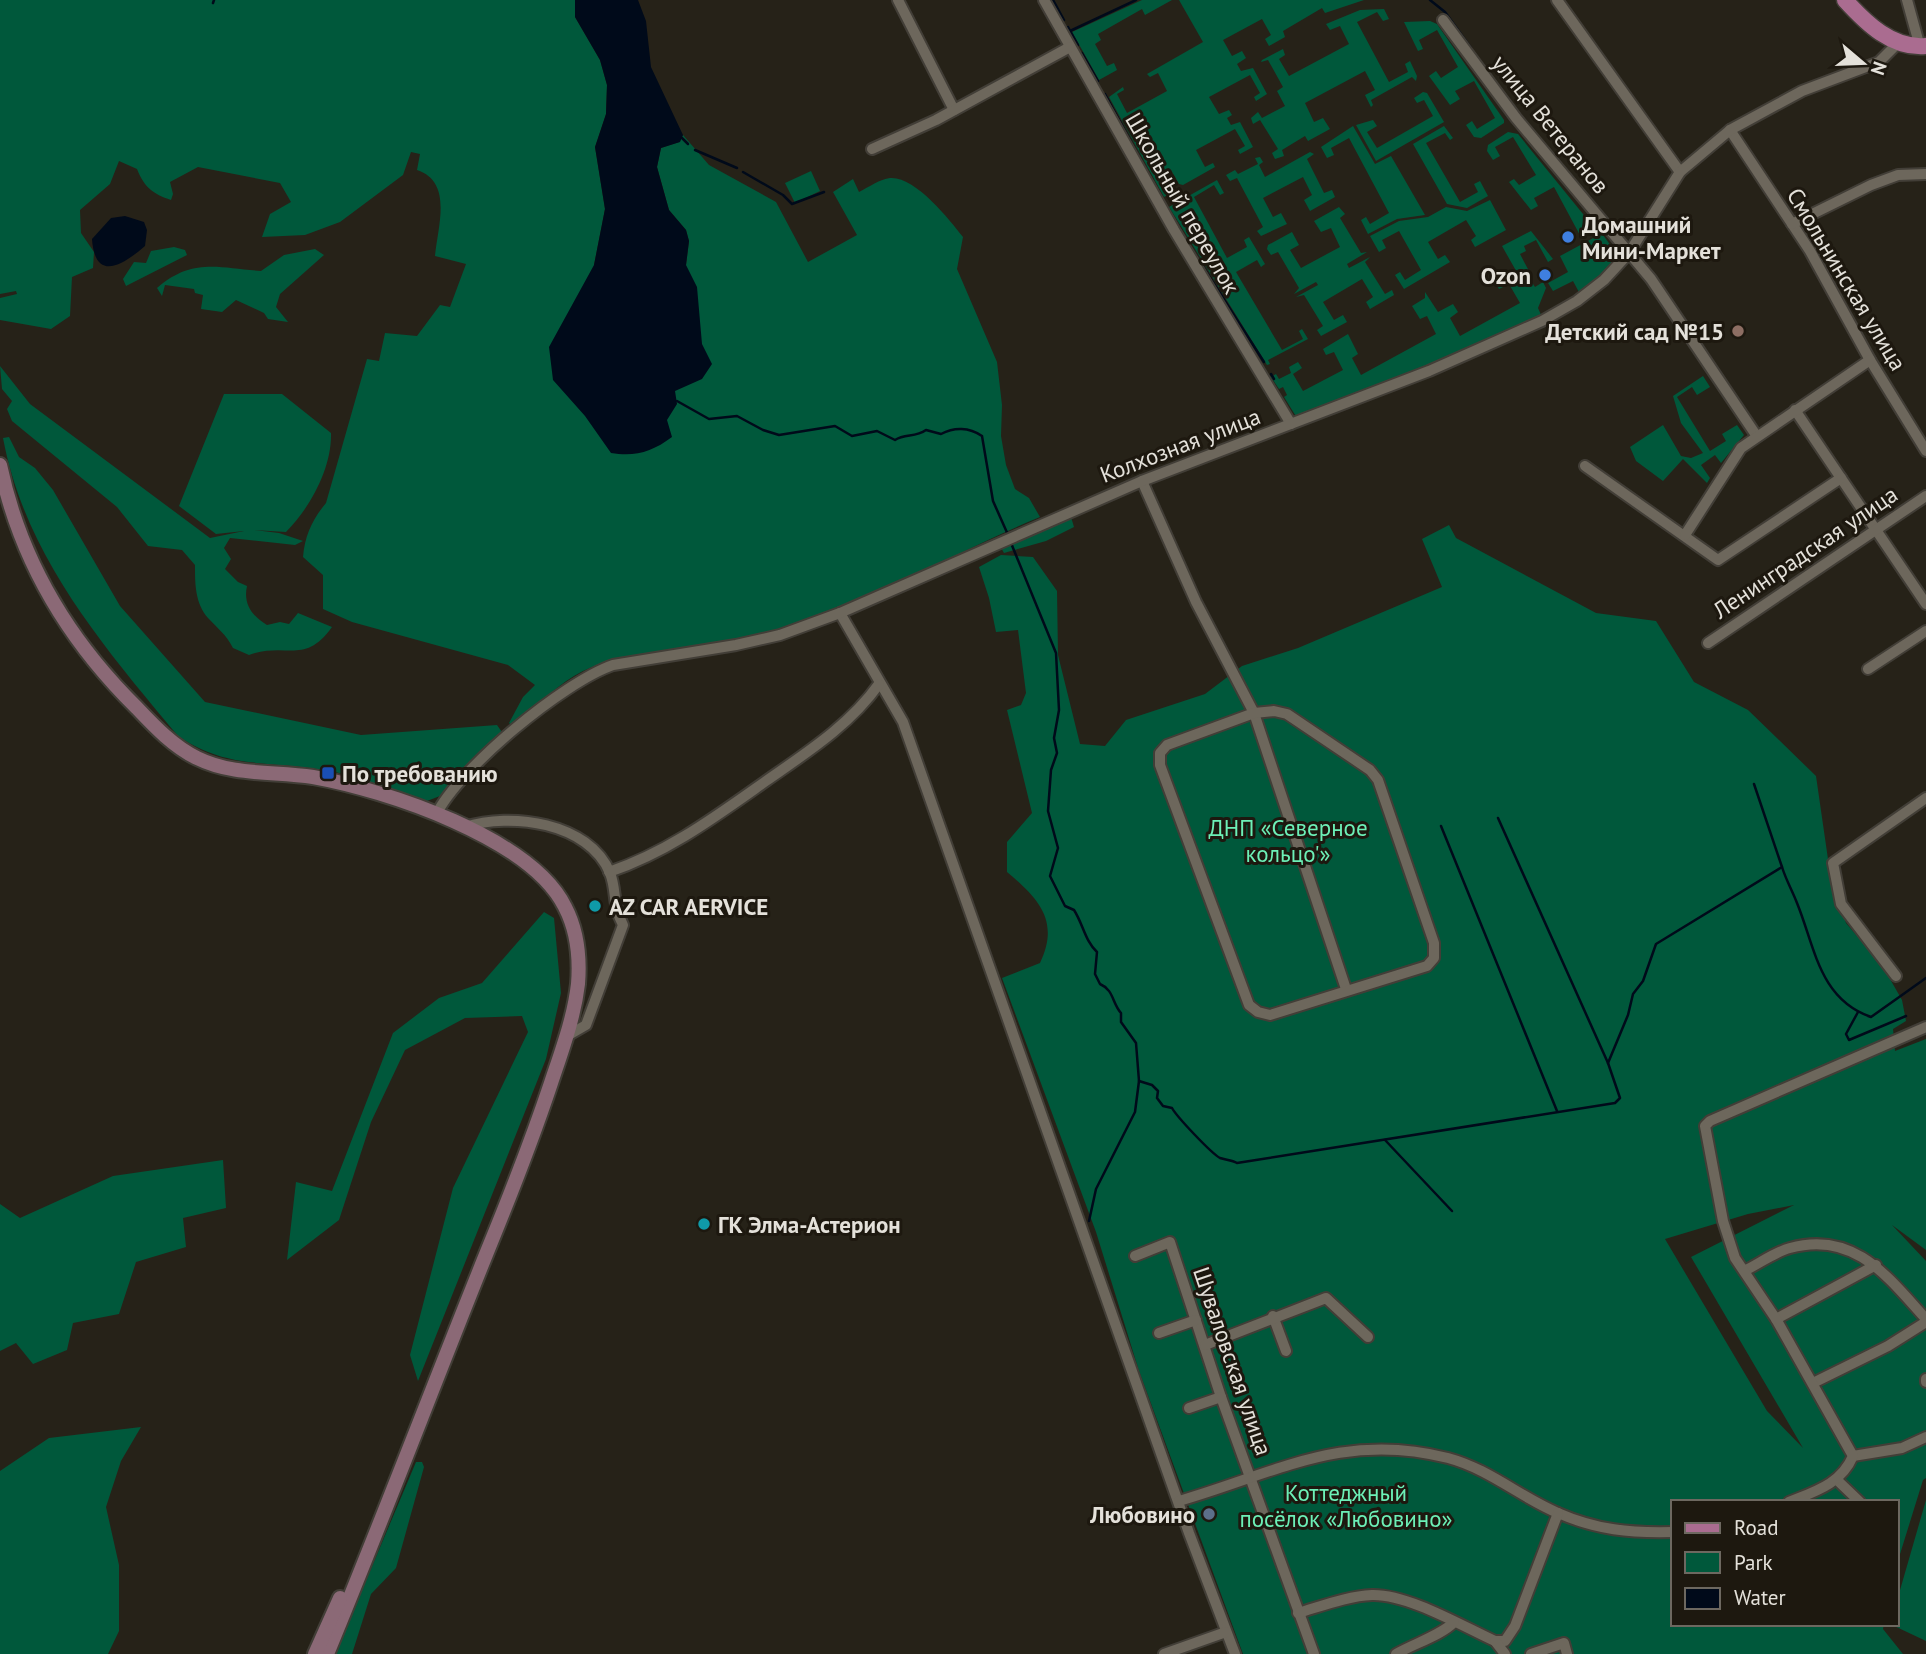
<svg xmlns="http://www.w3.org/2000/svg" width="1926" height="1654" font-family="'PT Sans',sans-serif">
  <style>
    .green { fill: #00583b; fill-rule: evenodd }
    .water { fill: #000a1a }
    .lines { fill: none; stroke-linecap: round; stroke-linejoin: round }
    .stream { stroke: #000a1a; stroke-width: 2.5 }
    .minor-casing { stroke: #423e37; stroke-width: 14 }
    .secondary-casing { stroke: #423e37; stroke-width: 18 }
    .primary-casing { stroke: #423e37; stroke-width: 19 }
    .minor { stroke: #6d675c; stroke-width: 10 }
    .secondary { stroke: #8b6976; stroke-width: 14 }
    .primary { stroke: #aa6c90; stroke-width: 16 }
    .shop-dot { fill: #3f7fe0; stroke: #1d180f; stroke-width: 2.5 }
    .education-dot { fill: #8d6e63; stroke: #1d180f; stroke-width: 2.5 }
    .transit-dot { fill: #1a4fb4; stroke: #1d180f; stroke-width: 2.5 }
    .culture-dot { fill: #0f9aa8; stroke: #1d180f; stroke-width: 2.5 }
    .service-dot { fill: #5c6f8a; stroke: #1d180f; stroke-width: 2.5 }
    .labels { text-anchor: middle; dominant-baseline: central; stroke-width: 6; stroke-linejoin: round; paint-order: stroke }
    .street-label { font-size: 23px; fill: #e4e1da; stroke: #1d180f }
    .poi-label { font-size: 23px; font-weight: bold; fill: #e4e1da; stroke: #1d180f; text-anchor: start }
    .park-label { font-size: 23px; fill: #6cf0b7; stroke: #1d180f }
  </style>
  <rect width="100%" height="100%" fill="#262218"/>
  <!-- green -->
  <g class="green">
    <path d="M0,0H575V17L600,60L607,85L606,114L595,147L605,209L594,265H686L689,241L686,230L669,210L657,167L661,148L679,142L683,135L709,165L776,202L808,262L857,235L833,192L853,179L859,192C869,187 880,179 890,178C915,176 949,219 963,237L957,269L997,362L1002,405L1001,436L1006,465L1015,489L1029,498L1040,517C953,553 872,602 782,630C721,650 625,645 574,676C552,689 533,711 513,727L509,723L523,697L535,685L508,665L352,622L323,609V575L303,557C305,535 312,520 326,503L367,359L379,361L385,333L417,336L440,305L450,307L466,264L435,256C438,225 453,182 417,170L420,154L411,152L403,175L340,222L305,235L262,237L270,214L291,202L280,183L198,167L170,182L173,194L171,200C153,194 144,187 137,169L119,161L110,184L80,210L81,233L94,252L93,268L72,277L70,316L51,329L0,320V298L17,294L16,291L0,294Z"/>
    <polygon points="1142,0 1172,0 1145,15 1142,9 1098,34 1101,40 1095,44 1107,66 1114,63 1117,70 1099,80 1072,32"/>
    <polygon points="1179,0 1364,0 1325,13 1322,8 1283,31 1285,37 1269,46 1265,39 1271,35 1262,19 1223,40 1232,56 1242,51 1246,58 1237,64 1241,71 1253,68 1267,94 1256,101 1254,97 1260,93 1250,75 1209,97 1219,114 1229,110 1232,115 1227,118 1231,125 1240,122 1253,147 1240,154 1238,150 1245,146 1235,129 1196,150 1205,167 1213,163 1215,167 1183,185 1179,184 1171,170 1162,176 1171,193 1164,197 1109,97 1123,87 1124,90 1117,94 1127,113 1167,91 1158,73 1150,77 1147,74 1203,42"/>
    <polygon points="1384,9 1389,19 1383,21 1377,12 1357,22 1389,82 1408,72 1405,64 1410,61 1417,76 1416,81 1412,77 1371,100 1373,105 1371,107 1365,95 1375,90 1365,71 1305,103 1314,122 1323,118 1330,129 1308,141 1305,136 1282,150 1284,156 1275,159 1272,153 1278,149 1260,120 1253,124 1251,118 1258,112 1262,118 1285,106 1277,91 1283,87 1268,60 1261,62 1262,60 1283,49 1285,55 1279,59 1289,76 1349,44 1340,26 1330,30 1326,24 1360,10"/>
    <polygon points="1430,21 1437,24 1504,120 1504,123 1481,138 1474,137 1466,125 1472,121 1477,129 1495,118 1474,81 1455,91 1460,99 1450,105 1429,76 1436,71 1441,78 1458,67 1437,30 1419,40 1423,49 1418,51 1404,22"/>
    <polygon points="1423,92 1427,93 1444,122 1376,161 1356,125 1373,120 1377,126 1367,132 1377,148 1433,116 1424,100 1417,103 1414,98"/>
    <polygon points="1353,126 1375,164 1391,156 1425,215 1397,219 1368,234 1361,220 1366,217 1370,224 1389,213 1349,138 1331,148 1334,155 1327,158 1321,147"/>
    <polygon points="1444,126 1453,138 1450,140 1445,133 1426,143 1460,202 1478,192 1474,184 1480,181 1488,196 1467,208 1447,204 1413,144"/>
    <polygon points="1508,132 1518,134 1596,230 1582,239 1554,187 1534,198 1538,206 1531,210 1509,182 1514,179 1519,185 1536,175 1513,137 1495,147 1500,156 1493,160 1487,151 1488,145"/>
    <polygon points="1310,152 1314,154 1307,159 1324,193 1332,190 1335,197 1310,211 1304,200 1312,195 1303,177 1263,198 1273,217 1281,213 1287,224 1261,236 1257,231 1263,227 1237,178 1230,181 1226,175 1235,170 1238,174 1258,164 1255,158 1260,157 1263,162 1259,165 1265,177"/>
    <polygon points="811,171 820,191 795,203 785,183"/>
    <polygon points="1217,180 1224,193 1220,195 1214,185 1194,197 1227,258 1247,247 1244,240 1249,237 1265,264 1261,267 1257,260 1236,272 1282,350 1303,339 1299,331 1302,329 1308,339 1268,360 1270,364 1267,365 1169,207"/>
    <polygon points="1490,200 1506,230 1475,247 1471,240 1476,236 1466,220 1428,242 1438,259 1445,255 1450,262 1404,289 1395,275 1400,272 1405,280 1421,270 1399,231 1382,240 1386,248 1379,252 1370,236 1399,221 1428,217 1446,207 1467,211"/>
    <polygon points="1339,207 1345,214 1340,218 1361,253 1367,252 1347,264 1349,268 1370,257 1365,262 1385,294 1392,290 1394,295 1370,309 1366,302 1373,297 1362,279 1323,302 1334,320 1343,315 1347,322 1321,336 1317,330 1323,326 1304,295 1296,297 1318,285 1316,282 1294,294 1299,288 1278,252 1271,255 1267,249 1268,245 1292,232 1299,245 1290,250 1301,268 1340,247 1331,228 1321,232 1314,221"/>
    <polygon points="1531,231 1553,259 1548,262 1536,240 1524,246 1526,251 1520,254 1530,273 1519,276 1502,246"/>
    <polygon points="1599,235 1603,235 1619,257 1580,294 1573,281 1553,291 1548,283 1568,272 1560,256"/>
    <polygon points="174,247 185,250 187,255 126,286 123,279 134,262 146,263 151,251"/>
    <path d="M315,249L324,255L280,294L276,307L288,322L268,319L264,313L236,300L222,312L201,309L203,295L195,293L194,289L165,285L162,296L157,288C192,257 220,268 261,271L284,255Z"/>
    <polygon points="1510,271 1518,284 1527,278 1531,287 1531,281 1535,287 1543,282 1546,288 1538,308 1542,317 1428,367 1297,418 1284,397 1287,395 1283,387 1279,389 1271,377 1276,374 1279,379 1291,373 1289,367 1298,362 1302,368 1293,374 1303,391 1343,370 1334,352 1326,355 1323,349 1348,334 1358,354 1352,358 1361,375 1436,334 1427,316 1420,319 1412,306 1425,298 1425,292 1438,312 1453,304 1458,312 1450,318 1460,336 1520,303 1509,284 1499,289 1494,280"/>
    <path d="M0,366L30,404L210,538L244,531L216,534L179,506L224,394H282L331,433C332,468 310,508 286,532L254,530L279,533L303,541L295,545L230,538L224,548L231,559L225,569L238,582L247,586C243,604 252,616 267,625L280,622L289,624L298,613L332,627C304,666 287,641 249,655L233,648C226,634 218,629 208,618C195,603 195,584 195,565L182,550L148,546L117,507L12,421L7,409L12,401L2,389Z"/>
    <polygon points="1703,376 1710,387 1697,395 1692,387 1677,397 1710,451 1726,441 1722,434 1737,425 1744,435 1721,463 1715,455 1701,465 1710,478 1707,483 1683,459 1663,481 1636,461 1630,447 1663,425 1681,456 1691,458 1703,453 1681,423 1673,396"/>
    <path d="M9,437L19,457L35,468L53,490L120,606L205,702L361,735L497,725L504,735L440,796L427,801C393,791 358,775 323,770C268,760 228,770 178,736C104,647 25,556 3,438Z"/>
    <polygon points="1071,517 1074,527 1046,541 1004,553 1000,546"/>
    <path d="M1449,525L1456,538L1596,613L1656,621L1694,682L1748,710L1816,776L1829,866L1846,923L1882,965L1902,1000L1906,1021L1893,1029L1895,1051L1926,1039V1250L1892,1225L1926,1261V1478L1923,1480L1896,1567V1502H1672V1624H1884L1883,1629L1903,1654H1243L1139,1371L1096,1232L1002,978L1040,963C1060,921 1039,899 1007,872V842L1032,813L1007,710L1021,705L1026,693L1018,630L996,632L989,598L979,567L1001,555L1033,557L1057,591L1058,655L1080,744L1105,746L1126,720L1205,694L1242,666L1298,648L1442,587L1422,539ZM1794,1205L1691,1257L1803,1448L1767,1411L1665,1239L1748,1214Z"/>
    <polygon points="544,912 554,918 561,993 546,1059 418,1381 410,1355 453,1188 528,1032 522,1016 465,1018 405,1050 371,1122 339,1220 287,1260 296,1182 332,1191 393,1033 439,998 482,983"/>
    <polygon points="223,1160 226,1208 183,1218 186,1247 136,1262 119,1314 73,1323 67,1350 33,1364 16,1343 0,1351 0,1204 20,1218 113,1176"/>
    <polygon points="141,1427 121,1461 106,1507 119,1565 119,1631 108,1654 0,1654 0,1471 49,1438"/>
    <polygon points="416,1462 422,1462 424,1467 396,1568 371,1594 352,1654 335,1654"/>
    <polygon points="1926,1500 1926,1641 1890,1624 1896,1624 1896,1604"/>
  </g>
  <!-- water -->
  <g class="water">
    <path d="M575,0H638L646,21L651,67L683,135L680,142L661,148L657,167L669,210L686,230L689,241L686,265L697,287L702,344L712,364L702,379L675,391L677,404L667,420L672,437C652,452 635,457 611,453L585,416L553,380L549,347L594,265L605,209L595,147L606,114L607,85L600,60L575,17Z"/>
    <path d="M125,216L144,222L147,230L145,246C123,265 95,283 92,239L111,218Z"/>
  </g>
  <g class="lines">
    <!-- stream -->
    <g class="stream">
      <polyline points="1053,0 1064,20"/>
      <polyline points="1430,0 1445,12 1471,48"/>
      <polyline points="213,3 214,0"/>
      <polyline points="1068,27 1078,45"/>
      <polyline points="1070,31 1136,0"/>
      <polyline points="1082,53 1098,81"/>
      <polyline points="1105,94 1149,175"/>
      <polyline points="682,138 688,144"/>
      <polyline points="695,150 737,168"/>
      <polyline points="743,172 783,195 792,204 824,192"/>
      <polyline points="1179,229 1264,362"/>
      <polyline points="1271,374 1274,379"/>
      <path d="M677,401L709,419L737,416L763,430L779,435L835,426L852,436L877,431L895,440C905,433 915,438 926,430L941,434C954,427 969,427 982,436L993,501L1009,537"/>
      <path d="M1011,543L1056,653L1059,710L1054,738L1057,753L1051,770L1048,811L1058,848L1050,876L1065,906L1074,910C1083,924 1085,941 1097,952L1095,974L1100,984C1114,990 1112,1003 1121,1013V1022L1136,1043L1139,1081L1152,1085L1158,1091L1157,1098L1163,1106L1172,1108C1177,1117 1211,1153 1220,1158C1226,1160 1232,1160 1237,1163L1615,1103L1620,1098L1608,1063L1498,818"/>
      <polyline points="1441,826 1557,1111"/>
      <path d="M1782,867C1786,880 1792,890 1797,903C1815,947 1819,999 1871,1017L1926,978"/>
      <polyline points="1858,1012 1846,1034 1849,1040 1906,1016"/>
      <polyline points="1608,1063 1628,1015 1633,994 1643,981 1656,944 1782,867 1754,784"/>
      <polyline points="1385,1140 1452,1211"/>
      <polyline points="1089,1221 1096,1189 1135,1112 1139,1081"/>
    </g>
    <defs>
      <g id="minor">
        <polyline points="898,0 954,110"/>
        <polyline points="1044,0 1174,230 1291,424"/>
        <polyline points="1557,0 1680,172"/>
        <polyline points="1907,0 1920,47"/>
        <polyline points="1443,20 1516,118 1651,279 1756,435"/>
        <polyline points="1730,130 1810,251 1870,360 1926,451"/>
        <polyline points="872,149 936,120 1070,47"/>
        <polyline points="1792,224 1871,185 1898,175 1926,174"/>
        <polyline points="1795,410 1926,604"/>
        <polyline points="1585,466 1718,560 1841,478"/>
        <polyline points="1142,481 1196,602 1254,713 1346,989"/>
        <polyline points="1685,535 1741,448 1870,360"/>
        <polyline points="840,613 903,722 1189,1533 1235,1654"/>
        <polyline points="1708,643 1926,496"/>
        <polyline points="1868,669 1926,631"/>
        <polygon points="1274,711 1287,714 1370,770 1378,780 1434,943 1434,958 1427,966 1270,1015 1258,1012 1249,1005 1160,765 1160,753 1167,745 1254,713"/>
        <path d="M436,815C459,768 564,682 613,665L736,645L780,635L840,613L1142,481L1429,371L1542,321L1577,301L1604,280L1629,253L1680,172L1730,130L1802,91L1879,62L1898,43"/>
        <path d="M465,827C510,812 589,822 610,873C617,891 612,904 623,925L586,1025L567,1036"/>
        <path d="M609,872C668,852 715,817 766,781C806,753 850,725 879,684"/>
        <polyline points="1896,976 1841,904 1833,863 1926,798"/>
        <polyline points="1135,1256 1170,1242 1221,1397 1314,1654"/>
        <path d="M1746,1270C1760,1263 1775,1252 1790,1248C1854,1230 1888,1277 1926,1319"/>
        <polyline points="1273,1316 1286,1351"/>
        <polyline points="1776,1319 1876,1265"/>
        <polyline points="1159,1333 1196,1320"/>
        <polyline points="1205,1345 1326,1298 1368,1337"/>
        <polyline points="1926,1379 1926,1382"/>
        <polyline points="1813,1383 1888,1346 1926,1322"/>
        <polyline points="1189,1408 1221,1397"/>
        <polyline points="1853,1456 1902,1448 1926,1437"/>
        <polyline points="1837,1480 1860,1502"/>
        <path d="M1179,1501C1276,1473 1343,1431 1448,1458C1489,1469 1520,1497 1558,1513C1597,1530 1630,1533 1672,1532"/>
        <path d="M1789,1502C1816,1491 1841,1484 1853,1456L1776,1319L1735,1258L1723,1221L1705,1126L1710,1121L1926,1027"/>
        <path d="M1298,1613C1322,1606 1348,1596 1372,1595C1408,1594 1462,1626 1495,1641H1505L1515,1626L1558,1513"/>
        <polyline points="1495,1641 1505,1654"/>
        <polyline points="1164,1654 1226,1632"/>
        <path d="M1396,1654C1413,1644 1442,1635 1454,1622"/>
        <polyline points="1531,1654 1564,1643 1567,1654"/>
      </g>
      <g id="secondary">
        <path d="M0,465C20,560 68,640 137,708C155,727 174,747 197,758C233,776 274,771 313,777C386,790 531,838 565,907C577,930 580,959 578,984C574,1018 562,1050 551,1083C532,1140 510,1196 487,1252C433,1386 382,1521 327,1654"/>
        <polyline points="315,1654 340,1598"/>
      </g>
      <path id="primary" d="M1845,0C1866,23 1892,49 1926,46"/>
    </defs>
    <!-- minor casing -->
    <use href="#minor" class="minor-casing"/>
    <!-- secondary casing -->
    <use href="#secondary" class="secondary-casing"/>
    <!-- primary casing -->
    <use href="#primary" class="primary-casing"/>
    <!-- minor -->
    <use href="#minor" class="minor"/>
    <!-- secondary -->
    <use href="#secondary" class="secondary"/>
    <!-- primary -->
    <use href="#primary" class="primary"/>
  </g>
  <!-- markers -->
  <g class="shop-dot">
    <circle cx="1568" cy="237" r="7"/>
    <circle cx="1545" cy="275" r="7"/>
  </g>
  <circle class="education-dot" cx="1738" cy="331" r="7"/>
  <rect class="transit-dot" x="321" y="766" width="14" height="14" rx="3.5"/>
  <g class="culture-dot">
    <circle cx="595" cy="906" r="7"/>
    <circle cx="704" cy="1224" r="7"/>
  </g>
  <circle class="service-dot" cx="1209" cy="1514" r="7"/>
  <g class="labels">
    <!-- street labels -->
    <g class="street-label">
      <text transform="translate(1551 124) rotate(51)">улица Ветеранов</text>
      <text transform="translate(1183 203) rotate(60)">Школьный переулок</text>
      <text transform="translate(1847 279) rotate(59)">Смольнинская улица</text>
      <text transform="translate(1180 445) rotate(-21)">Колхозная улица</text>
      <text transform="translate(1805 552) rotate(-34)">Ленинградская улица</text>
      <text transform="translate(1233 1361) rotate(71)">Шуваловская улица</text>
    </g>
    <!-- poi labels -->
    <g class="poi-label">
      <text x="1582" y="224">Домашний<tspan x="1582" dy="26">Мини-Маркет</tspan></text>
      <text x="1531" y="275" text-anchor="end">Ozon</text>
      <text x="1724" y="331" text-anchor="end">Детский сад №15</text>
      <text x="342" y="773">По требованию</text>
      <text x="609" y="906">AZ CAR AERVICE</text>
      <text x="718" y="1224">ГК Элма-Астерион</text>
      <text x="1195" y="1514" text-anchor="end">Любовино</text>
    </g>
    <!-- park labels -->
    <g class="park-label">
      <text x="1288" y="827">ДНП «Северное<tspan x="1288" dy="26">кольцо'»</tspan></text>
      <text x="1346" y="1492">Коттеджный<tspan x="1346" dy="26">посёлок «Любовино»</tspan></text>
    </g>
  </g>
  <!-- legend -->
  <rect x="1671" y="1500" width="228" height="126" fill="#1d180f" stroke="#6d6860" stroke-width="2"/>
  <rect x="1685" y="1523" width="35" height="10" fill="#aa6c90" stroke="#6d6860" stroke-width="2"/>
  <text x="1734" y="1535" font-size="21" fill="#e4e1da">Road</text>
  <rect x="1685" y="1552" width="35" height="21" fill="#00583b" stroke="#6d6860" stroke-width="2"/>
  <text x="1734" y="1570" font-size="21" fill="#e4e1da">Park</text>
  <rect x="1685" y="1588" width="35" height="21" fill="#000a1a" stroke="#6d6860" stroke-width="2"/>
  <text x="1734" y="1605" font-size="21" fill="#e4e1da">Water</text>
  <!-- north arrow -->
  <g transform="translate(1863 63) rotate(109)" stroke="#1d180f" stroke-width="5" paint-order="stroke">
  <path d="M0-5L12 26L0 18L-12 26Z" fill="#e4e1da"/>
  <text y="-10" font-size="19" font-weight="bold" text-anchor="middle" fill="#e4e1da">N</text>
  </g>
</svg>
